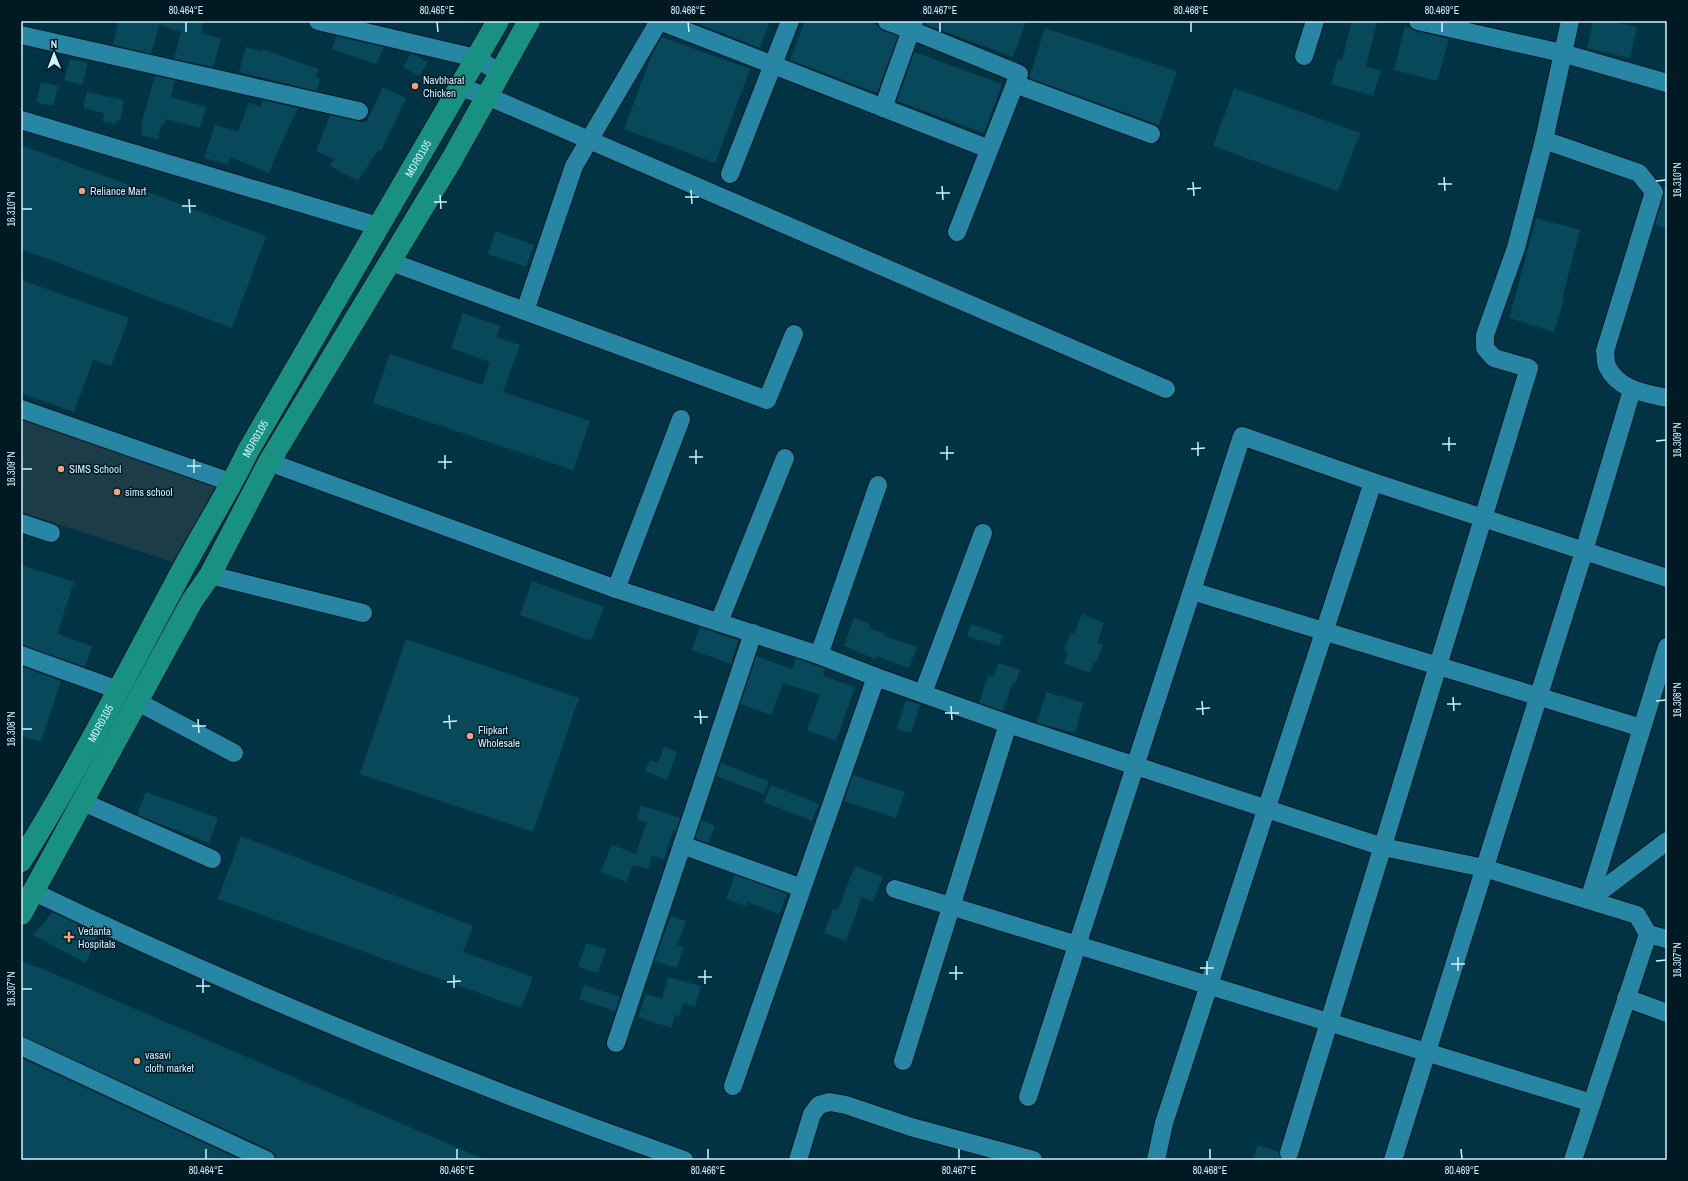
<svg xmlns="http://www.w3.org/2000/svg" width="1688" height="1181" font-family="'Archivo Narrow',sans-serif">
  <style>
    .built { fill: #1c3c47 }
    .building { fill: #07485b }
    .lines { fill: none; stroke-linecap: round; stroke-linejoin: round }
    .minor-casing { stroke: #001923; stroke-width: 20 }
    .major-casing { stroke: #001923; stroke-width: 24 }
    .minor { stroke: #2686a4; stroke-width: 18 }
    .major { stroke: #199182; stroke-width: 22 }
    .ticks { fill: none; stroke: #d0f1fe; stroke-width: 1.5 }
    .poi-dot { fill: #f2a17e; stroke: #001923; stroke-width: 1.5 }
    .labels { text-anchor: middle; dominant-baseline: central; stroke-width: 3; stroke-linejoin: round; paint-order: stroke }
    .poi-label { font-size: 11px; fill: #d0f1fe; stroke: #001923; text-anchor: start }
    .street-label { font-size: 11px; fill: #d0f1fe; stroke: #001923 }
    .neatline { fill: none; stroke: #d0f1fe; stroke-width: 1.5 }
    .ticks-label { font-size: 10px; text-anchor: middle; fill: #d0f1fe }
  </style>
  <rect width="100%" height="100%" fill="#003343"/>
  <!-- built -->
  <polygon class="built" points="21,401 224,473 178,564 21,512"/>
  <!-- building -->
  <g class="building">
    <polygon points="118,21 204,21 201,33 221,39 213,67 174,59 181,32 159,25 151,54 113,45"/>
    <polygon points="691,21 770,21 760,48"/>
    <polygon points="805,21 867,21 877,25 883,31 898,36 877,93 790,60"/>
    <polygon points="924,21 1026,21 1013,57 927,25 924,24"/>
    <polygon points="1352,21 1377,21 1366,66 1381,71 1373,96 1331,84 1338,58 1342,60"/>
    <polygon points="1593,21 1611,21 1637,27 1630,58 1587,48"/>
    <polygon points="1405,26 1416,31 1449,39 1437,81 1394,70"/>
    <polygon points="1045,28 1177,71 1159,125 1029,78"/>
    <polygon points="336,36 384,47 376,64 332,49"/>
    <polygon points="662,37 750,69 715,163 624,129 652,54"/>
    <polygon points="246,47 261,51 262,49 318,69 316,78 320,79 317,91 239,72"/>
    <polygon points="914,52 1002,84 984,133 897,101"/>
    <polygon points="411,53 428,62 419,76 403,67"/>
    <polygon points="70,59 88,63 82,85 64,80"/>
    <polygon points="155,76 175,80 171,97 206,107 200,128 166,119 164,124 162,123 158,139 141,135 143,125 141,125"/>
    <polygon points="41,82 58,86 53,106 36,102"/>
    <polygon points="383,87 406,98 381,151 378,150 358,181 330,166 334,159 316,151 330,115 366,123"/>
    <polygon points="1234,88 1360,133 1338,191 1213,146"/>
    <polygon points="87,92 124,100 120,121 117,120 116,124 103,122 104,113 83,108"/>
    <polygon points="263,100 298,108 274,160 269,173 230,157 228,165 204,158 215,125 238,131 249,102 260,107"/>
    <polygon points="21,145 266,236 232,328 21,249"/>
    <polygon points="1664,187 1667,187 1667,228 1655,225 1664,195"/>
    <polygon points="1536,218 1580,230 1562,299 1564,300 1554,332 1509,318 1519,283"/>
    <polygon points="496,231 534,245 526,267 488,254"/>
    <polygon points="21,280 129,318 111,366 93,360 74,412 21,393"/>
    <polygon points="463,313 500,326 496,337 520,345 503,392 590,421 573,470 373,403 390,354 482,385 490,362 451,348"/>
    <polygon points="21,565 74,582 57,634 92,646 85,667 21,645"/>
    <polygon points="532,581 604,607 591,641 520,615"/>
    <polygon points="1082,614 1104,623 1097,643 1103,645 1096,663 1094,662 1090,673 1064,663 1068,652 1064,651 1071,633 1074,634"/>
    <polygon points="854,618 870,624 869,628 885,634 884,636 917,647 909,668 876,656 875,659 844,646"/>
    <polygon points="971,624 1003,635 999,646 967,636"/>
    <polygon points="700,627 738,640 731,664 692,650"/>
    <polygon points="406,639 579,698 533,832 360,774"/>
    <polygon points="756,656 792,669 796,658 825,669 823,676 855,687 836,741 807,730 820,695 783,683 771,715 740,704"/>
    <polygon points="998,663 1020,670 1016,683 1013,682 1003,711 979,703 988,675 994,677"/>
    <polygon points="24,667 61,681 41,742 21,736 21,675"/>
    <polygon points="1046,692 1083,703 1075,733 1037,723"/>
    <polygon points="906,700 920,705 911,733 897,729"/>
    <polygon points="664,747 677,752 667,780 645,771 650,760 658,763"/>
    <polygon points="721,763 769,781 764,794 716,776"/>
    <polygon points="853,775 905,792 896,818 844,801"/>
    <polygon points="771,785 819,804 812,821 764,802"/>
    <polygon points="146,792 218,818 209,843 137,815"/>
    <polygon points="641,805 680,818 676,831 673,830 664,860 652,856 648,869 633,865 626,882 600,872 612,845 636,854 647,822 637,819"/>
    <polygon points="701,820 715,826 708,843 695,839"/>
    <polygon points="241,836 473,926 463,952 533,977 521,1008 218,899"/>
    <polygon points="855,866 883,877 873,902 862,897 846,941 824,933 833,909 838,910"/>
    <polygon points="735,875 787,894 779,914 747,902 746,906 726,899"/>
    <polygon points="53,912 98,934 86,963 33,935"/>
    <polygon points="671,916 686,921 677,945 683,947 677,968 654,961"/>
    <polygon points="586,943 606,949 598,973 578,967"/>
    <polygon points="21,961 38,968 38,967 486,1160 276,1160 275,1154 270,1150 21,1036"/>
    <polygon points="668,977 701,986 695,1007 683,1003 679,1017 675,1015 671,1028 638,1017 646,994 662,999"/>
    <polygon points="584,985 620,997 615,1011 579,999"/>
    <polygon points="21,1058 241,1160 21,1160"/>
    <polygon points="1258,1145 1279,1152 1281,1160 1253,1160"/>
  </g>
  <g class="lines">
    <defs>
      <g id="minor">
        <polyline points="318,21 476,58 500,73"/>
        <polyline points="660,21 989,149"/>
        <polyline points="887,21 911,30 914,21"/>
        <polyline points="1418,21 1562,53 1667,83"/>
        <polyline points="21,35 359,111"/>
        <polyline points="1304,56 1315,21"/>
        <polyline points="1015,84 1151,134"/>
        <polyline points="459,87 487,96 1166,389"/>
        <polyline points="883,108 911,30 1019,74 957,232"/>
        <polyline points="21,120 378,226"/>
        <path d="M1544,140L1639,173L1654,192L1605,351C1606,355 1605,362 1607,366C1618,390 1645,393 1667,398"/>
        <polyline points="730,174 790,21"/>
        <polyline points="391,262 767,400 794,334"/>
        <polyline points="525,311 574,166 659,21"/>
        <polyline points="21,409 233,483"/>
        <polyline points="269,462 616,589 819,655 876,677 1008,724 1383,847 1484,868 1637,915 1648,934 1573,1160"/>
        <polyline points="21,523 51,533"/>
        <polyline points="210,575 363,613"/>
        <polyline points="616,589 681,419"/>
        <polyline points="1192,591 1642,728"/>
        <polyline points="719,622 785,458"/>
        <polyline points="21,655 118,690"/>
        <polyline points="819,655 878,485"/>
        <polyline points="923,693 983,533"/>
        <polyline points="138,702 234,753"/>
        <polyline points="83,802 212,859"/>
        <polyline points="682,845 802,888"/>
        <polyline points="895,889 1592,1103"/>
        <path d="M34,892C245,993 463,1082 684,1160"/>
        <polyline points="1589,900 1667,647"/>
        <polyline points="1589,900 1667,841"/>
        <polyline points="1648,934 1667,939"/>
        <polyline points="1626,998 1667,1013"/>
        <polyline points="616,1043 753,633"/>
        <polyline points="21,1046 266,1160"/>
        <polyline points="903,1061 1008,724"/>
        <polyline points="733,1086 876,677"/>
        <polyline points="1028,1097 1242,436 1373,482"/>
        <polyline points="1289,1153 1529,368 1494,358 1485,348 1485,335 1516,248 1544,140 1570,21"/>
        <polyline points="798,1160 812,1114 819,1105 830,1102 846,1105 911,1127 1033,1160"/>
        <polyline points="1156,1160 1164,1123 1373,482 1667,578"/>
        <polyline points="1393,1160 1581,561 1632,390"/>
      </g>
      <g id="major">
        <path id="s1" d="M21,861C77,771 125,677 175,584C198,539 226,497 248,451L498,21"/>
        <polyline points="21,914 192,601 210,575 269,462 452,159 529,21"/>
      </g>
    </defs>
    <!-- minor casing -->
    <use href="#minor" class="minor-casing"/>
    <!-- major casing -->
    <use href="#major" class="major-casing"/>
    <!-- minor -->
    <use href="#minor" class="minor"/>
    <!-- major -->
    <use href="#major" class="major"/>
  </g>
  <!-- ticks -->
  <path class="ticks" d="M186,22V32M437,22L438,32M688,22L689,32M940,22V32M1191,22V32M1442,22V32M1444,177L1445,191M1656,181L1666,180M1193,182L1194,196M1438,184H1452M942,186L943,200M1187,189L1201,188M691,190L692,204M936,193H950M440,195L441,209M685,197H699M189,199L190,213M434,202H447M182,206H196M22,209H32M1449,437V451M1656,441L1666,440M1198,442V456M1442,444H1456M947,446V460M1191,449L1205,448M696,450V464M940,453H954M445,455V469M689,457H703M194,459V473M438,462H452M187,466H201M22,469H32M1453,697L1454,711M1202,701L1203,715M1656,701L1666,700M1447,704H1461M951,706L952,720M1196,709L1210,708M700,710L701,724M945,713H959M449,715L450,729M694,717H708M198,719L199,733M443,722L457,721M192,726H206M22,729H32M1458,957V971M1207,961V975M1656,961L1666,960M1451,964H1465M956,966V980M1200,968H1214M705,970V984M949,973H963M454,975V988M698,977H712M203,979V993M447,982L461,981M196,986H210M22,989H32M206,1149V1159M457,1149V1159M708,1149V1159M959,1149V1159M1210,1149V1159M1461,1149L1462,1159"/>
  <!-- markers -->
  <g class="poi-dot">
    <circle cx="415" cy="86" r="4"/>
    <circle cx="82" cy="191" r="4"/>
    <circle cx="61" cy="469" r="4"/>
    <circle cx="117" cy="492" r="4"/>
    <circle cx="470" cy="736" r="4"/>
    <path d="M67 931h4v4h4v4h-4v4h-4v-4h-4v-4h4z"/>
    <circle cx="137" cy="1061" r="4"/>
  </g>
  <g class="labels">
    <!-- poi labels -->
    <g class="poi-label">
      <text x="423" y="80">Navbharat<tspan x="423" dy="13">Chicken</tspan></text>
      <text x="90" y="191">Reliance Mart</text>
      <text x="69" y="469">SIMS School</text>
      <text x="125" y="492">sims school</text>
      <text x="478" y="730">Flipkart<tspan x="478" dy="13">Wholesale</tspan></text>
      <text x="78" y="931">Vedanta<tspan x="78" dy="13">Hospitals</tspan></text>
      <text x="145" y="1055">vasavi<tspan x="145" dy="13">cloth market</tspan></text>
    </g>
    <!-- street labels -->
    <g class="street-label">
      <text stroke="none"><textPath href="#s1" startOffset="807">MDR0105</textPath></text>
      <text stroke="none"><textPath href="#s1" startOffset="483">MDR0105</textPath></text>
      <text stroke="none"><textPath href="#s1" startOffset="159">MDR0105</textPath></text>
    </g>
  </g>
  <!-- border -->
  <rect width="1688" height="1181" fill="none" stroke="#001923" stroke-width="44"/>
  <!-- north arrow -->
  <g transform="translate(54 54) rotate(359)" stroke="#001923" stroke-width="3" paint-order="stroke">
  <path d="M0-3L7 15L0 10L-7 15Z" fill="#d0f1fe"/>
  <text y="-6" font-size="11" font-weight="bold" text-anchor="middle" fill="#d0f1fe">N</text>
  </g>
  <rect x="22" y="22" width="1644" height="1137" class="neatline"/>
  <g class="ticks-label">
    <text x="186" y="14">80.464°E</text>
    <text x="437" y="14">80.465°E</text>
    <text x="688" y="14">80.466°E</text>
    <text x="940" y="14">80.467°E</text>
    <text x="1191" y="14">80.468°E</text>
    <text x="1442" y="14">80.469°E</text>
    <text transform="translate(1677 180) rotate(-90)" y="4">16.310°N</text>
    <text transform="translate(11 209) rotate(-90)" y="4">16.310°N</text>
    <text transform="translate(1677 440) rotate(-90)" y="4">16.309°N</text>
    <text transform="translate(11 469) rotate(-90)" y="4">16.309°N</text>
    <text transform="translate(1677 700) rotate(-90)" y="4">16.308°N</text>
    <text transform="translate(11 729) rotate(-90)" y="4">16.308°N</text>
    <text transform="translate(1677 960) rotate(-90)" y="4">16.307°N</text>
    <text transform="translate(11 989) rotate(-90)" y="4">16.307°N</text>
    <text x="206" y="1174">80.464°E</text>
    <text x="457" y="1174">80.465°E</text>
    <text x="708" y="1174">80.466°E</text>
    <text x="959" y="1174">80.467°E</text>
    <text x="1210" y="1174">80.468°E</text>
    <text x="1462" y="1174">80.469°E</text>
  </g>
</svg>
